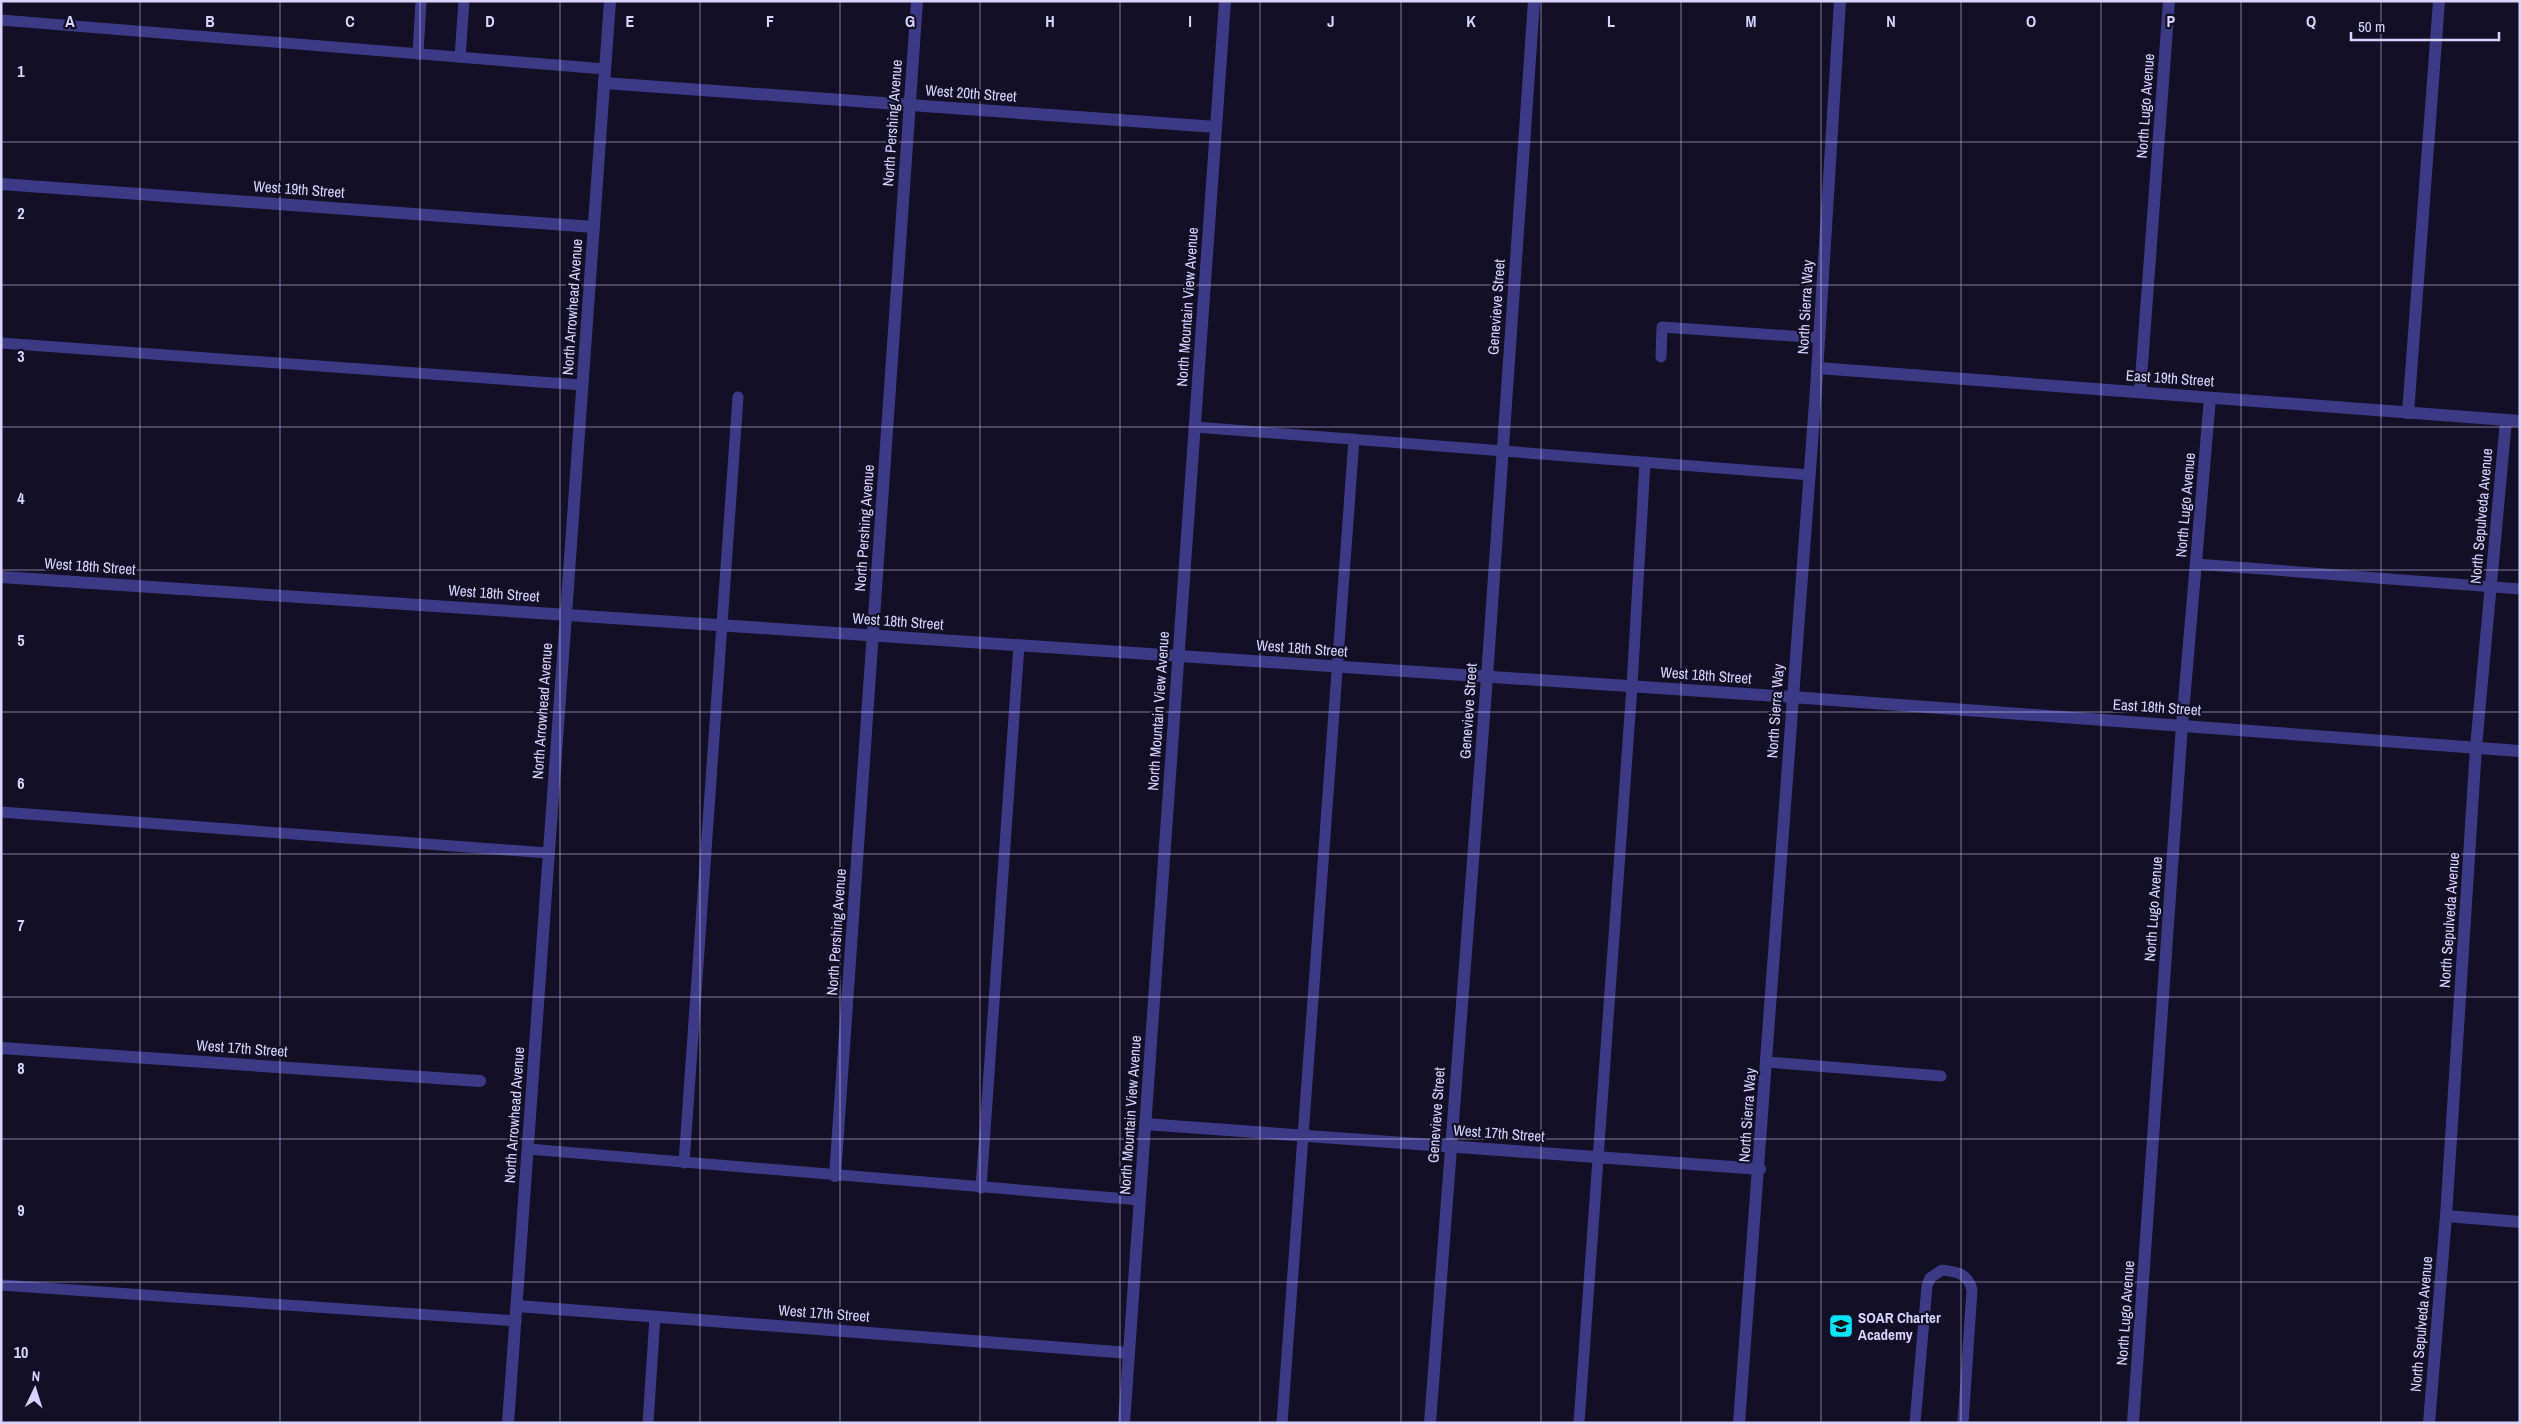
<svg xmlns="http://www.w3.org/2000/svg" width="2521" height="1424" font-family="'Archivo Narrow',sans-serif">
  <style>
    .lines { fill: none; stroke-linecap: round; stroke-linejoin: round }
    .service { stroke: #3d3a85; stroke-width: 11 }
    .minor { stroke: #3d3a85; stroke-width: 12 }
    .tertiary { stroke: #3d3a85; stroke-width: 12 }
    .grid { fill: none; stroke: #d9d4ff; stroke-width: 1; stroke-opacity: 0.55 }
    .labels { text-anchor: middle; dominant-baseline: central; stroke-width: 4.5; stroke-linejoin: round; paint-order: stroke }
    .street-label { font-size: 15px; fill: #d9d4ff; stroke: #130f26 }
    .poi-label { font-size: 15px; font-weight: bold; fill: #d9d4ff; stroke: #130f26; text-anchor: start }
    .grid-label { font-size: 16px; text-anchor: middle; font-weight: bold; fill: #d9d4ff; stroke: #130f26; stroke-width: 4.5; stroke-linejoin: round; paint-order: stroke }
  </style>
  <rect width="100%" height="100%" fill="#130f26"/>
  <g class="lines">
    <!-- service -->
    <g class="service">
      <polyline points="1,20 605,69"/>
      <polyline points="418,54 421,1"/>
      <polyline points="460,57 464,1"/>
      <polyline points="1,343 582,385"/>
      <polyline points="1661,357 1662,327 1820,338"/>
      <polyline points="1195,427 1810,475"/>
      <polyline points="2196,564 2520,589"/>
      <polyline points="1,812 548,853"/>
      <polyline points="1767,1062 1941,1076"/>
      <polyline points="528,1149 1140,1200"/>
      <polyline points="684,1163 738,397"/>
      <polyline points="981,1188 1019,645"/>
      <polyline points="1,1285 516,1321"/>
      <polyline points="648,1423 655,1316"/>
      <polyline points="1282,1423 1354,439"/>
      <polyline points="1579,1423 1632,686 1645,462"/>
      <path d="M1915,1423L1927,1286L1930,1278L1942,1270C1957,1272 1968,1273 1972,1290L1963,1423"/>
    </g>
    <!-- minor -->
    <g class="minor">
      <polyline points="604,83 1216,127"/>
      <polyline points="1,184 594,227"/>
      <polyline points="1818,368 2520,421"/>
      <polyline points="2140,392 2169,1"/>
      <polyline points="2408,413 2439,1"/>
      <polyline points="1,577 1792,697 2520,751"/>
      <polyline points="1,1048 480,1081"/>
      <polyline points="1145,1124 1760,1169"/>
      <polyline points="835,1176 917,1"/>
      <polyline points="2446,1216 2520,1222"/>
      <polyline points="517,1306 1129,1353"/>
      <polyline points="1430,1423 1487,677 1534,1"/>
      <polyline points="2133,1423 2182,725 2210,398"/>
      <polyline points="2429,1423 2446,1216 2476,747 2506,420"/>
    </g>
    <!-- tertiary -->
    <g class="tertiary">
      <polyline points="508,1423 610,1"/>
      <polyline points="1124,1423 1225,1"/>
      <polyline points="1739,1423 1816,389 1840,1"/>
    </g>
  </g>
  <!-- grid -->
  <path class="grid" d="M140,1V1423M280,1V1423M420,1V1423M560,1V1423M700,1V1423M840,1V1423M980,1V1423M1120,1V1423M1260,1V1423M1401,1V1423M1541,1V1423M1681,1V1423M1821,1V1423M1961,1V1423M2101,1V1423M2241,1V1423M2381,1V1423M1,142H2520M1,285H2520M1,427H2520M1,570H2520M1,712H2520M1,854H2520M1,997H2520M1,1139H2520M1,1282H2520"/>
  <!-- icons -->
  <defs>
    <symbol id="school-square" viewBox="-11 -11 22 22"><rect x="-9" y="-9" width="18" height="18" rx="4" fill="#00e5ff" stroke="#130f26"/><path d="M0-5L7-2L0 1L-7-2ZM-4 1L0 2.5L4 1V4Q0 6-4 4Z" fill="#111"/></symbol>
  </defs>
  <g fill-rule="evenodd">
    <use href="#school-square" x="1827" y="1312" width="28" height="28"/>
  </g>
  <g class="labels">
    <!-- street labels -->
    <g class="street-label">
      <text transform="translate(971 93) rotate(4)">West 20th Street</text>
      <text transform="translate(2145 106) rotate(-86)">North Lugo Avenue</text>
      <text transform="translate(892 123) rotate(-86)">North Pershing Avenue</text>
      <text transform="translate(299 189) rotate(4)">West 19th Street</text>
      <text transform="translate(572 307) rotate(-86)">North Arrowhead Avenue</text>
      <text transform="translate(1187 307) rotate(-86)">North Mountain View Avenue</text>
      <text transform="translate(1496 307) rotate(-86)">Genevieve Street</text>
      <text transform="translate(1805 307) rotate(-87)">North Sierra Way</text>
      <text transform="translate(2170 378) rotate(4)">East 19th Street</text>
      <text transform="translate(2185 505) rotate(-85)">North Lugo Avenue</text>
      <text transform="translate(2481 516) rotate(-85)">North Sepulveda Avenue</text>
      <text transform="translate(864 528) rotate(-86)">North Pershing Avenue</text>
      <text transform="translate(90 566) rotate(4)">West 18th Street</text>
      <text transform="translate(494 593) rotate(4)">West 18th Street</text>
      <text transform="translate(898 621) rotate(4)">West 18th Street</text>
      <text transform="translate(1302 648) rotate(4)">West 18th Street</text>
      <text transform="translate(1706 675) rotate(4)">West 18th Street</text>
      <text transform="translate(2157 707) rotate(4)">East 18th Street</text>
      <text transform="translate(542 711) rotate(-86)">North Arrowhead Avenue</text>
      <text transform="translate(1158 711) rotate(-86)">North Mountain View Avenue</text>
      <text transform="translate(1468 711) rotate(-86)">Genevieve Street</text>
      <text transform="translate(1775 711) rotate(-86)">North Sierra Way</text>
      <text transform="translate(2153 909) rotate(-86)">North Lugo Avenue</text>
      <text transform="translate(2449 920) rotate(-86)">North Sepulveda Avenue</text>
      <text transform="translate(836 932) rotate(-86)">North Pershing Avenue</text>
      <text transform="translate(242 1048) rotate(4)">West 17th Street</text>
      <text transform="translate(514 1115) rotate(-86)">North Arrowhead Avenue</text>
      <text transform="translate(1130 1115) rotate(-86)">North Mountain View Avenue</text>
      <text transform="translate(1436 1115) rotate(-86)">Genevieve Street</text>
      <text transform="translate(1747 1115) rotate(-86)">North Sierra Way</text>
      <text transform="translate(1499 1133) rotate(4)">West 17th Street</text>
      <text transform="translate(824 1313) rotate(4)">West 17th Street</text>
      <text transform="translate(2125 1313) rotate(-86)">North Lugo Avenue</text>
      <text transform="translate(2421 1324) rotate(-85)">North Sepulveda Avenue</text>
    </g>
    <!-- poi labels -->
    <g class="poi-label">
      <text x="1858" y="1317">SOAR Charter<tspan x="1858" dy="17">Academy</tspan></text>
    </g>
  </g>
  <g class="grid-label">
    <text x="70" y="27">A</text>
    <text x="210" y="27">B</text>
    <text x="350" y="27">C</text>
    <text x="490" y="27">D</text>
    <text x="630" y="27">E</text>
    <text x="770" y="27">F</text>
    <text x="910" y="27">G</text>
    <text x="1050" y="27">H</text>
    <text x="1190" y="27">I</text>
    <text x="1331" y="27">J</text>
    <text x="1471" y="27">K</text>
    <text x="1611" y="27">L</text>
    <text x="1751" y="27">M</text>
    <text x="1891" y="27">N</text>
    <text x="2031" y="27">O</text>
    <text x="2171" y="27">P</text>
    <text x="2311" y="27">Q</text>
    <text x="21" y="77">1</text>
    <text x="21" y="219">2</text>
    <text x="21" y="362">3</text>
    <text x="21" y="504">4</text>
    <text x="21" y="646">5</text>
    <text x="21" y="789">6</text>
    <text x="21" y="931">7</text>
    <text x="21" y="1074">8</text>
    <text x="21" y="1216">9</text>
    <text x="21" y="1358">10</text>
  </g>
  <!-- border -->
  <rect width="2521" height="1424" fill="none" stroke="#d9d4ff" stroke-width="5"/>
  <!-- north arrow -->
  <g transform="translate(35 1389) rotate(4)" stroke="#130f26" stroke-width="4" paint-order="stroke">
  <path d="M0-4L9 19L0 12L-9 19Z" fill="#d9d4ff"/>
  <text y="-8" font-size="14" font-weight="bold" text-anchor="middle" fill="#d9d4ff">N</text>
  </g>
  <!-- scale -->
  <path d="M2351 32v8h148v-8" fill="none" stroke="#d9d4ff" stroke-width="2.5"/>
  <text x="2358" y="32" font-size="15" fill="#d9d4ff" stroke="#130f26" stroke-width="4" paint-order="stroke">50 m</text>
</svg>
